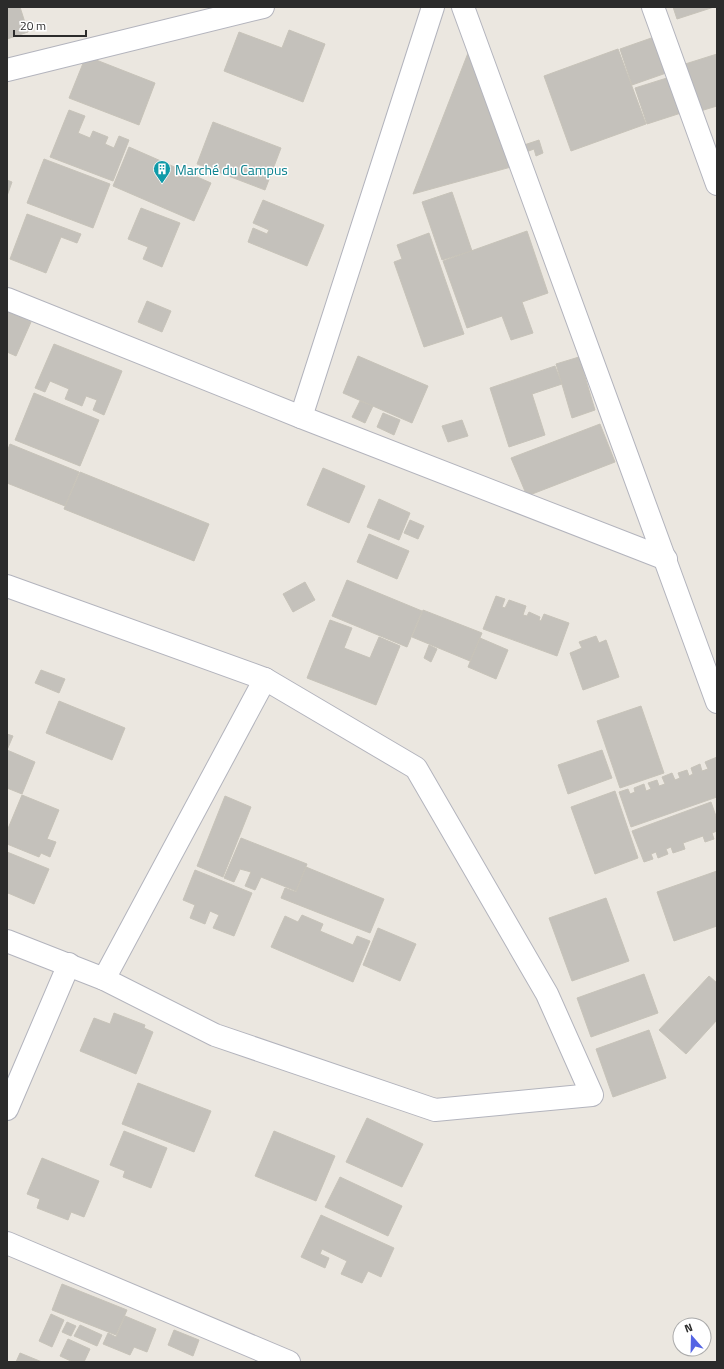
<svg xmlns="http://www.w3.org/2000/svg" width="724" height="1369" font-family="'Titillium Web',sans-serif">
  <style>
    .building { fill: #c4c1bb; stroke: #c7c3b9 }
    .lines { fill: none; stroke-linecap: round; stroke-linejoin: round }
    .minor-casing { stroke: #b3b4bd; stroke-width: 24 }
    .minor { stroke: #fff; stroke-width: 22 }
    .labels { text-anchor: middle; dominant-baseline: central; stroke-width: 3; stroke-linejoin: round; paint-order: stroke }
    .culture-label { font-size: 14px; fill: #0d838f; stroke: #fff; text-anchor: start }
  </style>
  <rect width="100%" height="100%" fill="#ebe7e0"/>
  <!-- building -->
  <g class="building">
    <polygon points="7,7 20,7 28,32 7,39"/>
    <polygon points="673,7 714,7 677,19"/>
    <polygon points="289,30 325,44 303,102 224,71 239,32 282,48"/>
    <polygon points="657,36 669,72 632,85 620,49"/>
    <polygon points="618,49 646,124 571,151 544,76"/>
    <polygon points="468,53 511,167 413,194"/>
    <polygon points="717,54 717,106 697,112 682,65"/>
    <polygon points="86,56 155,83 139,125 69,98"/>
    <polygon points="670,77 681,113 647,124 635,88"/>
    <polygon points="69,110 85,116 78,133 90,138 93,131 108,137 105,144 114,148 119,136 129,140 113,181 50,157"/>
    <polygon points="213,122 281,148 265,190 197,164"/>
    <polygon points="539,140 543,153 536,156 534,149 526,152 524,145"/>
    <polygon points="129,147 211,183 194,221 113,186"/>
    <polygon points="44,159 110,184 93,228 27,203"/>
    <polygon points="7,180 12,182 7,196"/>
    <polygon points="452,192 472,251 442,260 422,202"/>
    <polygon points="263,200 324,225 307,266 248,242 253,228 267,234 269,230 253,223"/>
    <polygon points="141,208 180,223 162,267 143,259 148,247 128,239"/>
    <polygon points="27,214 81,234 77,243 61,237 46,273 10,259"/>
    <polygon points="527,231 548,293 522,302 533,333 511,340 502,316 467,328 443,261"/>
    <polygon points="429,233 464,334 424,347 394,262 402,259 397,245"/>
    <polygon points="147,301 171,311 162,332 138,322"/>
    <polygon points="7,311 31,322 16,356 7,352"/>
    <polygon points="54,344 122,371 104,415 93,410 97,400 86,396 82,406 65,399 69,389 50,381 45,392 35,388"/>
    <polygon points="358,356 428,386 412,423 343,393"/>
    <polygon points="579,357 595,410 572,418 556,364"/>
    <polygon points="555,366 562,384 532,394 545,435 509,447 490,388"/>
    <polygon points="34,393 99,420 80,466 15,440"/>
    <polygon points="360,401 373,406 365,423 352,417"/>
    <polygon points="383,413 400,420 394,435 377,427"/>
    <polygon points="462,420 468,436 448,442 442,426"/>
    <polygon points="600,424 615,462 527,496 511,458"/>
    <polygon points="10,444 79,472 65,506 7,483 7,452"/>
    <polygon points="323,468 365,486 349,523 307,505"/>
    <polygon points="80,472 209,524 194,561 64,509"/>
    <polygon points="379,499 410,513 399,540 367,527"/>
    <polygon points="410,520 424,526 418,539 404,533"/>
    <polygon points="369,534 409,551 397,579 357,562"/>
    <polygon points="347,580 422,611 407,647 332,616"/>
    <polygon points="305,582 315,600 293,612 283,594"/>
    <polygon points="496,596 505,599 502,607 505,608 509,600 526,606 523,615 527,616 529,612 540,617 539,620 541,621 544,614 569,623 557,656 483,629"/>
    <polygon points="423,610 482,633 470,661 412,637"/>
    <polygon points="330,620 352,628 344,648 370,658 379,637 400,646 376,705 307,678"/>
    <polygon points="596,636 599,643 606,640 619,677 583,690 570,653 582,648 579,642"/>
    <polygon points="480,638 508,650 496,679 468,667"/>
    <polygon points="429,645 437,649 431,662 424,658"/>
    <polygon points="41,670 65,679 59,693 35,683"/>
    <polygon points="59,701 125,728 112,760 46,733"/>
    <polygon points="641,706 664,773 620,788 597,721"/>
    <polygon points="7,734 13,736 7,750"/>
    <polygon points="7,750 35,762 22,794 7,788"/>
    <polygon points="602,750 612,778 568,794 558,765"/>
    <polygon points="717,757 717,797 631,827 619,792 628,789 630,794 635,792 634,788 644,784 646,791 651,789 648,783 657,780 659,786 665,784 662,777 672,773 675,780 680,778 678,773 687,770 689,776 693,774 691,768 700,764 702,771 708,769 705,762"/>
    <polygon points="615,791 638,858 595,874 571,807"/>
    <polygon points="22,795 59,810 47,839 56,842 50,857 41,853 39,857 7,844 7,831"/>
    <polygon points="225,796 251,807 223,877 197,866"/>
    <polygon points="711,802 717,819 717,831 712,833 714,839 705,842 703,836 683,843 685,849 673,853 671,847 666,849 668,854 658,858 656,852 651,854 653,859 644,862 632,831"/>
    <polygon points="241,838 307,864 296,891 261,877 255,890 245,886 251,872 240,869 234,882 224,878"/>
    <polygon points="7,852 49,869 34,904 8,893 7,895"/>
    <polygon points="306,867 384,899 370,933 281,898 285,888 296,892"/>
    <polygon points="195,870 252,893 234,936 213,928 219,915 210,911 205,924 190,918 195,905 183,900"/>
    <polygon points="717,871 717,926 674,941 657,892"/>
    <polygon points="606,898 629,961 572,981 549,918"/>
    <polygon points="302,915 323,924 320,931 353,945 357,936 370,941 353,982 271,947 285,916 298,922"/>
    <polygon points="378,928 416,944 400,981 363,965"/>
    <polygon points="644,974 658,1013 591,1037 577,998"/>
    <polygon points="709,976 717,983 717,1020 686,1054 659,1030"/>
    <polygon points="114,1013 145,1025 144,1028 153,1032 136,1074 80,1051 94,1018 110,1024"/>
    <polygon points="649,1030 666,1078 613,1097 596,1049"/>
    <polygon points="138,1083 211,1111 194,1152 122,1124"/>
    <polygon points="367,1118 423,1144 402,1187 346,1162"/>
    <polygon points="124,1131 167,1148 151,1188 123,1177 125,1171 110,1165"/>
    <polygon points="274,1131 335,1156 316,1201 255,1176"/>
    <polygon points="42,1158 99,1181 84,1217 71,1212 68,1220 37,1208 40,1199 27,1194"/>
    <polygon points="340,1177 402,1206 388,1236 325,1207"/>
    <polygon points="321,1215 394,1248 381,1277 368,1271 362,1283 341,1274 347,1261 322,1249 320,1254 329,1258 325,1268 301,1257"/>
    <polygon points="62,1284 127,1310 116,1335 52,1310"/>
    <polygon points="51,1314 64,1320 52,1347 39,1341"/>
    <polygon points="125,1316 156,1329 147,1352 134,1347 130,1355 103,1344 108,1333 116,1337"/>
    <polygon points="67,1322 76,1326 71,1336 62,1332"/>
    <polygon points="80,1325 102,1335 97,1346 74,1336"/>
    <polygon points="174,1330 199,1340 193,1356 168,1345"/>
    <polygon points="68,1339 90,1349 84,1362 73,1362 60,1356"/>
    <polygon points="20,1353 42,1362 16,1362"/>
  </g>
  <g class="lines">
    <defs>
      <g id="minor">
        <polyline points="463,7 717,702"/>
        <polyline points="653,7 717,184"/>
        <polyline points="7,70 263,7"/>
        <polyline points="7,299 301,417 666,559"/>
        <polyline points="301,417 433,7"/>
        <polyline points="7,586 265,679 416,768 547,994 592,1095 435,1110 215,1035 104,979 7,941"/>
        <polyline points="104,979 265,679"/>
        <polyline points="7,1109 69,964"/>
        <polyline points="7,1243 289,1362"/>
      </g>
    </defs>
    <!-- minor casing -->
    <use href="#minor" class="minor-casing"/>
    <!-- minor -->
    <use href="#minor" class="minor"/>
  </g>
  <!-- icons -->
  <defs>
    <symbol id="building-pin" viewBox="-11 -11 22 30"><path d="M0 17L-7.5 6A9.5 9.5 0 1 1 7.5 6Z" fill="#0f9aa8" stroke="#fff"/><path d="M-4-6H4V6H1V3H-1V6H-4ZM-2.5-4.3h1.7v1.8h-1.7ZM.8-4.3h1.7v1.8H.8ZM-2.5-1h1.7V.8h-1.7ZM.8-1h1.7V.8H.8Z" fill="#fff"/></symbol>
  </defs>
  <g fill-rule="evenodd">
    <use href="#building-pin" x="152" y="159" width="20" height="27"/>
  </g>
  <g class="labels">
    <!-- culture labels -->
    <g class="culture-label">
      <text x="175" y="169">Marché du Campus</text>
    </g>
  </g>
  <!-- border -->
  <rect width="724" height="1369" fill="none" stroke="#2b2b2b" stroke-width="16"/>
  <!-- north arrow -->
  <g transform="translate(692 1337) rotate(340)"><circle r="19" fill="#ffffff" stroke="#aaaaaa"/>
  <path d="M0-3L7 15L0 10L-7 15Z" fill="#5464e4"/>
  <text y="-6" font-size="11" font-weight="bold" text-anchor="middle" fill="#2b2b2b">N</text>
  </g>
  <!-- scale -->
  <path d="M14 30v6h72v-6" fill="none" stroke="#2b2b2b" stroke-width="2"/>
  <text x="20" y="30" font-size="12" fill="#2b2b2b" stroke="#ffffff" stroke-width="3" paint-order="stroke">20 m</text>
</svg>
